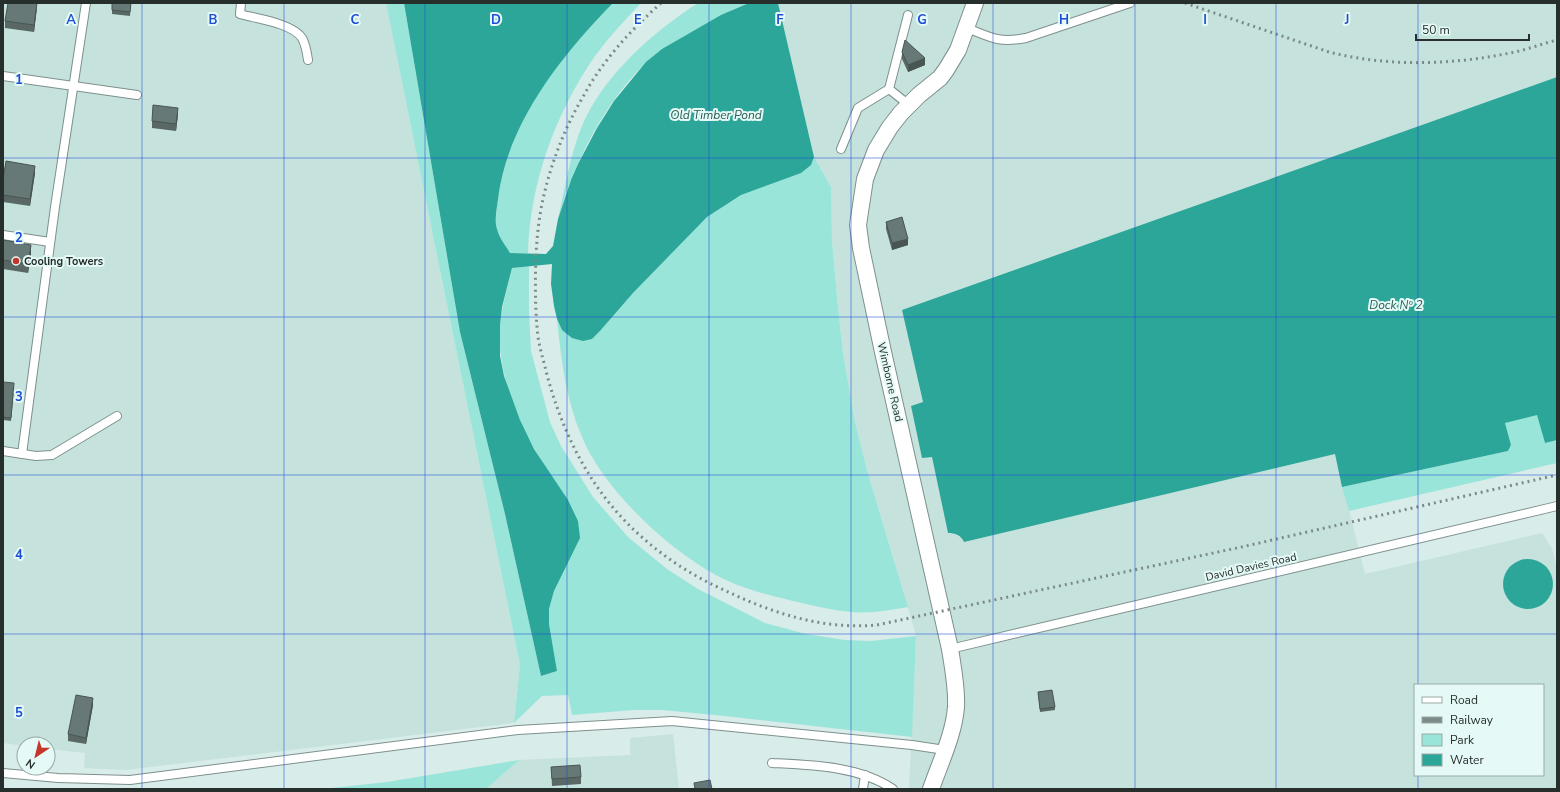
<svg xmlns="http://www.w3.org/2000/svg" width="1560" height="792" font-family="'Nunito Sans',sans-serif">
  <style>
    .built { fill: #c6e2dd; fill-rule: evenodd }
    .green { fill: #9ae5da }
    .water { fill: #2ca699 }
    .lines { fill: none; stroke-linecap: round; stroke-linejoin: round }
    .service-casing { stroke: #7e908d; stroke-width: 10 }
    .minor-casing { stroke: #7e908d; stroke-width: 18 }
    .service { stroke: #fff; stroke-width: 8 }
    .minor { stroke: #fff; stroke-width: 16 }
    .rail { stroke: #7d8b88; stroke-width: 3; stroke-dasharray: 2 4; stroke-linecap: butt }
    .wall { fill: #596865 }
    .shaded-wall { fill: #485553 }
    .building { fill: #677976; stroke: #485553 }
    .grid { fill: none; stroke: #1d4ed8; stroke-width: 1; stroke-opacity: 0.55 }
    .poi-dot { fill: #c33629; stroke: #e5faf6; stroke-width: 1.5 }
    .labels { text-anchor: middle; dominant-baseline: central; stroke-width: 4; stroke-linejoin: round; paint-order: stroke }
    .poi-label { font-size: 11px; font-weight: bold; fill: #272f2d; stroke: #e5faf6; text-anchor: start }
    .street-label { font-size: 11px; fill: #272f2d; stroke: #e5faf6 }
    .water-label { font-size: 12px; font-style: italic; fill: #2c5c56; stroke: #e5faf6 }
    .grid-label { font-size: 13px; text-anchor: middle; font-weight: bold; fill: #1d4ed8; stroke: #e5faf6; stroke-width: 4; stroke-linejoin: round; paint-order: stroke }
  </style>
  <rect width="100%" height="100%" fill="#d8ece9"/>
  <!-- built -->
  <g class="built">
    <polygon points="3,3 386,3 520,665 514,723 126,770 84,768 85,753 48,749 48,744 24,744 24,746 3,743"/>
    <path d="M778,3H1557V77L902,311L923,403L911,406L922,458L932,456L948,533H953L962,537L964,542L1335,454L1365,574L1542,533L1552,548L1557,568V789H909L916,636L892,552L867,470L855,422L843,353L838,308L832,241L831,187L814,157ZM1415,685H1543V775H1415Z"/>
    <polygon points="673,734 679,789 486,789 519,760 630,755 630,738"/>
  </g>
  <!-- green -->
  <g class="green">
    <path d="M386,3H404L460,332L505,514L541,676L557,671L549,624V609L554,591L564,569L578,521C565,495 548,473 534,448C514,413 496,365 500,324C502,305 508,286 512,268L529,266V312L531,351L550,422L561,446L593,497L628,537L667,569L698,589L765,623L806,634L845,640L871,641L916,636L912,737L725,716L662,710H634L572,715L568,695L542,696L514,723L520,665Z"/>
    <path d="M613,3H641C625,20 609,37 595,56C555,114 530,183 528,253H510C506,246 499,238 497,229C494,220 497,208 498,199C507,124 561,56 613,3Z"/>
    <path d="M698,3H749C727,12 708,23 687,35C673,43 659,51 647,62C615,91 588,138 572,178C566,191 563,205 558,219C566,185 571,147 587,115C611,69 655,31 698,3Z"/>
    <path d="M814,157L831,187L832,241L838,308L843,353L855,422L867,470L908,607C889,610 870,614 851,612C836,611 821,607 806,604C780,598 753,592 728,581C675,557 604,491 582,437C566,400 561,359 557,319L562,330L592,339L600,331L633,293L707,217L741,195L811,165Z"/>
    <polygon points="1537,414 1545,443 1557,440 1557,463 1349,511 1342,487 1508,451 1511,445 1505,423"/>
    <polygon points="519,760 486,789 322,789 387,782"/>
  </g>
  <!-- water -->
  <g class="water">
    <path d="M404,3H613C561,56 507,124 498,199C497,208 494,220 497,229C499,238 506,246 510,253L546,254L553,246L558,219L571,180L578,164L597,128L614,101L646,62L662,49L721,15L749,3H778L814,157L811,165L801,173L741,195L707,217L633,293L600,331L592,339L583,341L572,338L562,330L557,319L554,306L551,284L552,264L512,268L502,307L500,325V356L504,376L520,420L534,449L568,500L578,521L580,538L554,591L549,609V624L557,671L541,676L505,514L460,332Z"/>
    <path d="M1557,77V440L1545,443L1537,415L1505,423L1511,445L1508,451L1342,487L1335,454L964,542C961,535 955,533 948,533L932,457L922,458L911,406L923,402L902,310Z"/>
    <circle cx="1528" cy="584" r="25"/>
  </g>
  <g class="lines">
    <defs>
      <g id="service">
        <path d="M241,3L240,14C257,19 292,23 302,38C306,45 307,53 308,60"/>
        <polyline points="908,15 889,89 909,105"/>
        <path d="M967,28C992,38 998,43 1026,38L1130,3"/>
        <polyline points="3,76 137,95"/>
        <polyline points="841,149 858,108 889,89"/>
        <polyline points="3,235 50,242"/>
        <polyline points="3,451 36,456 52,455 117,416"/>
        <polyline points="22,454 55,207 86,3"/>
        <polyline points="950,649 1557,506"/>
        <path d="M772,763C812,765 859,766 893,789"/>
        <polyline points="3,773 58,778 130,780 518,730 672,721 912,745 945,750"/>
        <polyline points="863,789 865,775"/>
      </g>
      <path id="minor" d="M931,789C940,763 954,734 956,707C957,687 953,668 950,649L883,352L861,248L858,225L865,179L876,150L890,127L901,113L919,95L940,78L946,70L958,50L975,3"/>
    </defs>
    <!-- service casing -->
    <use href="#service" class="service-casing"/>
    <!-- minor casing -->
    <use href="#minor" class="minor-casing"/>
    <!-- service -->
    <use href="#service" class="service"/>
    <!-- minor -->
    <use href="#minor" class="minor"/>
    <!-- rail -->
    <g class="rail">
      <path d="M661,3C631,30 603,60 584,95C565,127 551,163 543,199C539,217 537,236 536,255C535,282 535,310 538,337C540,350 544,362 547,375C564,438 594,496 644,539C668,560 695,577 724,590C772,613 823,630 877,625L1246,546L1557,475"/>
      <path d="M1185,3L1329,52C1388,67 1451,65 1510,53C1526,50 1541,44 1557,40"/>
    </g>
  </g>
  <!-- wall -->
  <g class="wall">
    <polygon points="37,3 37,7 34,32 5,28 5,21"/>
    <polygon points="131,3 130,16 112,14 112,10"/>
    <polygon points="902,52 925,65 908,72 902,59"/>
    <polygon points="178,114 176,131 152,128 152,121"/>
    <polygon points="35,173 30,206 3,202 3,179"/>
    <polygon points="886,222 908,245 892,250 886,229"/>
    <polygon points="3,240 31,254 28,273 3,269"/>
    <polygon points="3,385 14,387 11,421 3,420"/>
    <polygon points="1038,692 1055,707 1055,710 1040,712"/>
    <polygon points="93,705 86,744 68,741 68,734"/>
    <polygon points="551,767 581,777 581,784 552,786"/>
  </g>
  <!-- shaded-wall -->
  <g class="shaded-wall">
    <polygon points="37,3 37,7 34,32 34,25"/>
    <polygon points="925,58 925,65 908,72 908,65"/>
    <polygon points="178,108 178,114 176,131 176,124"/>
    <polygon points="35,166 35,173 30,206 30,199"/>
    <polygon points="908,239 908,245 892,250 892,243"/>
    <polygon points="31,245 31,254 28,273 28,264"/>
    <polygon points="93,698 93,705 86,744 86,738"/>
  </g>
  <!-- building -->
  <g class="building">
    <polygon points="8,3 37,3 34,25 5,21"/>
    <polygon points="112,3 131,3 130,12 112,10"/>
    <polygon points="905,40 925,58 908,65 902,52"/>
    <polygon points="153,105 178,108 176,124 152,121"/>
    <polygon points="6,161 35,166 30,199 3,195 3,179"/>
    <polygon points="902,217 908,239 892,243 886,222"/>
    <polygon points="3,240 31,245 28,264 3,260"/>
    <polygon points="3,382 14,383 11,418 3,417"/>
    <polygon points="1052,690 1055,707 1040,709 1038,692"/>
    <polygon points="76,695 93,698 86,738 68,734"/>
    <polygon points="580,765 581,777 552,779 551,767"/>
    <polygon points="710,780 712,789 695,789 694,783"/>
  </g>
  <!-- grid -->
  <path class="grid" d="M142,3V789M284,3V789M425,3V789M567,3V789M709,3V789M851,3V789M993,3V789M1135,3V789M1276,3V789M1418,3V685M3,158H1557M3,317H1557M3,475H1557M3,634H1557M1418,775V789"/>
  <!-- markers -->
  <circle class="poi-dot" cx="16" cy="261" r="4"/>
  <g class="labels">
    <!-- poi labels -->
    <g class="poi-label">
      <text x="24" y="261">Cooling Towers</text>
    </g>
    <!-- street labels -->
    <g class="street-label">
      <text transform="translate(890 382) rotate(77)">Wimborne Road</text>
      <text transform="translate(1251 567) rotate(-13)">David Davies Road</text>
    </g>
    <!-- water labels -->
    <g class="water-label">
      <text x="716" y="115">Old Timber Pond</text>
      <text x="1396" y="305">Dock Nº 2</text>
    </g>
  </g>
  <g class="grid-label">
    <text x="71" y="24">A</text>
    <text x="213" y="24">B</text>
    <text x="355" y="24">C</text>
    <text x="496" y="24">D</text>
    <text x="638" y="24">E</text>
    <text x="780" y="24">F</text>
    <text x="922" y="24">G</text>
    <text x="1064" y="24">H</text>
    <text x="1205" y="24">I</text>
    <text x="1347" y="24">J</text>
    <text x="19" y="84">1</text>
    <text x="19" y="242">2</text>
    <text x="19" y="401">3</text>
    <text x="19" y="559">4</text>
    <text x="19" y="717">5</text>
  </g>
  <!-- border -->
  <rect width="1560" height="792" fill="none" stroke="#272f2d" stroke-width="8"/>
  <!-- legend -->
  <rect x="1414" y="684" width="130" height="92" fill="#e5faf6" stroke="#99a9a6"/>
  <rect x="1422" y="697" width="20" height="6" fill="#ffffff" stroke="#99a9a6"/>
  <text x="1450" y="704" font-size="12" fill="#272f2d">Road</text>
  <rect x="1422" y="717" width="20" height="6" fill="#7d8b88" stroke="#99a9a6"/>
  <text x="1450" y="724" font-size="12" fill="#272f2d">Railway</text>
  <rect x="1422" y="734" width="20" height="12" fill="#9ae5da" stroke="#99a9a6"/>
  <text x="1450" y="744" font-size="12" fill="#272f2d">Park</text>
  <rect x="1422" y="754" width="20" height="12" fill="#2ca699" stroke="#99a9a6"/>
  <text x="1450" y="764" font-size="12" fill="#272f2d">Water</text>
  <!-- north arrow -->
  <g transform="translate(36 756) rotate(215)"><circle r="19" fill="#e5faf6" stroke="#99a9a6"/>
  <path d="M0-3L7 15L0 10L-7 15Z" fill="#c33629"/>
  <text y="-6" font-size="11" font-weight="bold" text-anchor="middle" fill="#272f2d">N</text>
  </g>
  <!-- scale -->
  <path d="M1416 34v6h113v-6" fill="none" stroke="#272f2d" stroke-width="2"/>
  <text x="1422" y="34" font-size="12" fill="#272f2d" stroke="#e5faf6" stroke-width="3" paint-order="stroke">50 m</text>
</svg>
